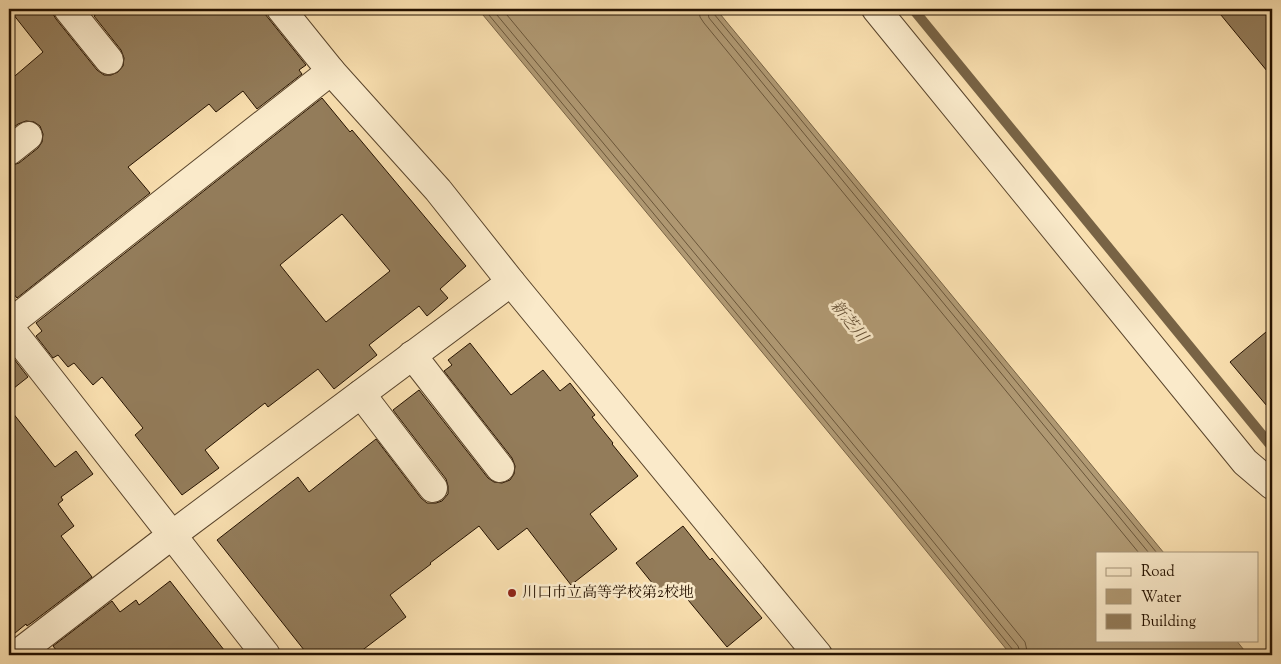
<svg xmlns="http://www.w3.org/2000/svg" width="1281" height="664" font-family="'Sorts Mill Goudy','Noto Serif JP',serif">
  <style>
    .water { fill: #b09973; stroke: #786345 }
    .lines { fill: none; stroke-linecap: round; stroke-linejoin: round }
    .shore { stroke: #6a563a; stroke-width: 1 }
    .stream { stroke: #786345; stroke-width: 10 }
    .building { fill: #937c5a; stroke: #251200; fill-rule: evenodd }
    .minor-casing { stroke: #5a452c; stroke-width: 30 }
    .minor { stroke: #faeaca; stroke-width: 28 }
    .poi-dot { fill: #8f2418; stroke: #faeaca; stroke-width: 2 }
    .labels { text-anchor: middle; dominant-baseline: central; stroke-width: 5; stroke-linejoin: round; paint-order: stroke }
    .poi-label { font-size: 15px; fill: #251200; stroke: #faeaca; text-anchor: start }
    .water-label { font-size: 16px; font-style: italic; fill: #644f34; stroke: #faeaca }
  </style>
  <rect width="100%" height="100%" fill="#f8deae"/>
  <filter id="stains"><feTurbulence type="fractalNoise" baseFrequency=".004" numOctaves="4"/><feColorMatrix values="0 0 0 0 .2 0 0 0 0 .09 0 0 0 0 .02 0 0 0 .5 -.17"/></filter>
  <radialGradient id="worn" r=".72"><stop offset=".6" stop-color="#630" stop-opacity="0"/><stop offset="1" stop-color="#630" stop-opacity=".3"/></radialGradient>
  <!-- water -->
  <polygon class="water" points="478,9 716,9 1164,553 1097,553 1097,640 1236,640 1248,655 1011,655 892,509"/>
  <g class="lines">
    <!-- shore -->
    <g class="shore">
      <polyline points="484,9 896,506 1013,650 1015,655"/>
      <polyline points="492,9 901,502 1018,646 1021,655"/>
      <polyline points="502,9 907,497 1025,642 1028,655"/>
      <polyline points="699,9 700,17 704,23 1139,553"/>
      <polyline points="707,9 709,18 1149,553"/>
      <polyline points="713,9 714,14 1157,553"/>
    </g>
    <!-- stream -->
    <polyline class="stream" points="913,9 1272,447"/>
  </g>
  <!-- building -->
  <g class="building">
    <polygon points="9,9 50,9 56,19 97,70 104,75 111,75 118,72 123,66 124,58 121,50 94,16 103,9 261,9 306,65 299,70 302,74 257,109 243,91 216,112 209,104 128,167 150,193 17,298 9,288 9,166 19,163 38,148 42,142 43,134 40,126 34,122 26,121 18,124 9,131 9,81 43,52"/>
    <polygon points="1216,9 1272,9 1272,77"/>
    <path d="M322,98L350,132L352,130L466,266L440,289L448,298L427,316L419,306L369,345L377,355L334,389L318,369L268,407L265,403L205,450L219,468L182,495L135,435L143,428L102,377L93,385L74,363L68,367L58,355L53,358L36,336L42,331L36,323ZM342,214L390,271L326,322L280,265Z"/>
    <polygon points="1272,327 1272,412 1230,362"/>
    <polygon points="470,343 511,395 543,370 560,391 570,383 595,415 592,417 613,443 612,444 638,476 590,514 617,549 571,585 527,528 498,550 479,526 430,563 431,564 390,595 406,617 356,655 308,655 217,540 298,477 309,492 376,439 421,498 427,503 436,503 442,501 448,494 448,486 446,479 393,410 419,390 488,478 494,482 502,483 510,480 514,474 515,466 512,458 444,371 452,365 448,360"/>
    <polygon points="11,355 28,377 9,392 9,358"/>
    <polygon points="9,408 55,467 76,451 93,474 61,497 63,500 58,504 74,526 61,536 92,577 34,621 27,626 26,624 9,638"/>
    <polygon points="683,526 710,560 712,558 762,618 727,647 674,583 661,594 636,563"/>
    <polygon points="170,581 228,655 60,655 53,646 112,601 120,612 136,600 139,605"/>
  </g>
  <g class="lines">
    <defs>
      <g id="minor">
        <polyline points="68,9 109,60"/>
        <polyline points="281,9 331,71 438,190 511,282 818,655"/>
        <polyline points="876,9 1245,462 1272,485"/>
        <polyline points="9,151 28,136"/>
        <polyline points="9,324 331,71"/>
        <polyline points="9,327 266,655"/>
        <polyline points="412,355 500,468"/>
        <polyline points="361,394 433,488"/>
        <polyline points="16,655 172,535 511,282"/>
      </g>
    </defs>
    <!-- minor casing -->
    <use href="#minor" class="minor-casing"/>
    <!-- minor -->
    <use href="#minor" class="minor"/>
  </g>
  <!-- markers -->
  <circle class="poi-dot" cx="512" cy="593" r="5"/>
  <g class="labels">
    <!-- poi labels -->
    <g class="poi-label">
      <text x="522" y="593">川口市立高等学校第2校地</text>
    </g>
    <!-- water labels -->
    <g class="water-label">
      <text transform="translate(848 322) rotate(51)">新芝川</text>
    </g>
  </g>
  <!-- margin -->
  <rect width="1281" height="664" fill="none" stroke="#f8deae" stroke-width="30"/>
  <rect x="10" y="10" width="1261" height="644" fill="none" stroke="#251200" stroke-width="2.5"/>
  <rect x="15" y="15" width="1251" height="634" fill="none" stroke="#251200"/>
  <!-- legend -->
  <rect x="1096" y="552" width="162" height="90" fill="#faeaca" stroke="#a59479"/>
  <rect x="1106" y="568" width="25" height="8" fill="#faeaca" stroke="#a59479"/>
  <text x="1141" y="576" font-size="15" fill="#251200">Road</text>
  <rect x="1106" y="589" width="25" height="15" fill="#b09973" stroke="#a59479"/>
  <text x="1141" y="602" font-size="15" fill="#251200">Water</text>
  <rect x="1106" y="614" width="25" height="15" fill="#937c5a" stroke="#a59479"/>
  <text x="1141" y="626" font-size="15" fill="#251200">Building</text>
  <rect width="100%" height="100%" filter="url(#stains)"/>
  <rect width="100%" height="100%" fill="url(#worn)"/>
</svg>
